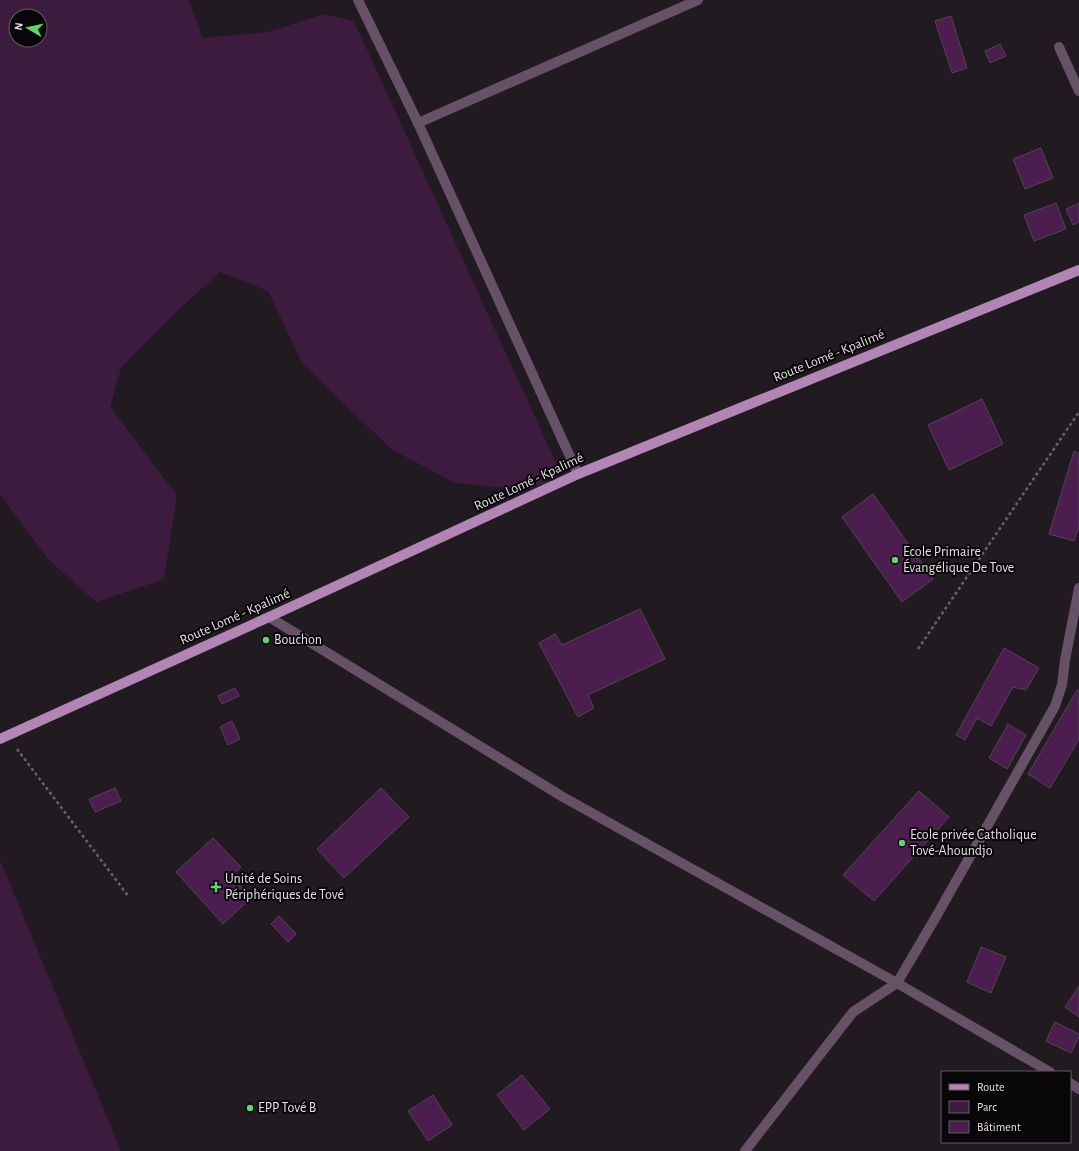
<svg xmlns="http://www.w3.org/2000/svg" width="1079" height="1151" font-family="'Alegreya Sans',sans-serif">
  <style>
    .green { fill: #3c1b3e; fill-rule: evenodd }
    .building { fill: #4b1e4f; stroke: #4f474f }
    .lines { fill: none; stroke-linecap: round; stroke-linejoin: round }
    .path { stroke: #696269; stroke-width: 2.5; stroke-dasharray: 3 3; stroke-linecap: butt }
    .street { stroke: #665167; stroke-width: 10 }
    .primary { stroke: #b286b4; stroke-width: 10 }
    .poi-dot { fill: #61d46a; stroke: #090609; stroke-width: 1.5 }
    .labels { text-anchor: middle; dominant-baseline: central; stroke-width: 4; stroke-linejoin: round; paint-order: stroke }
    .street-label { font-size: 14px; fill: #e4dfe4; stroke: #090609 }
    .poi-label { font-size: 14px; fill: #e4dfe4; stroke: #090609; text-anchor: start }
  </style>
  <rect width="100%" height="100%" fill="#211a21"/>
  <!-- green -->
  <g class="green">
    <path d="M0,0H189L203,38L268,32L324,14L354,21L557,465L545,484L516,489L455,483L391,449L302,363L268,291L220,272L175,313L121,368L110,407L177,495L164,579L96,602L48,559L0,494ZM16,16H40V40H16Z"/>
    <polygon points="0,860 121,1151 0,1151"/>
  </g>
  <!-- building -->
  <g class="building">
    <polygon points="951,16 967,68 952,73 935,21"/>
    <polygon points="1000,44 1006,56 990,63 985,51"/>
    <polygon points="1041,148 1053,178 1025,189 1013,159"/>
    <polygon points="1056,203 1066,229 1034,241 1024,215"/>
    <polygon points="1079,203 1079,222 1073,225 1066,209"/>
    <polygon points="982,399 1003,444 949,470 928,425"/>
    <polygon points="1074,451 1079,453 1079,526 1074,541 1049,534"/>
    <polygon points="873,494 933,579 902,602 842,517"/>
    <polygon points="640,609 665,659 588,695 594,708 578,717 539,643 555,634 562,645"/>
    <polygon points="1004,648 1039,668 1026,690 1013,687 991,726 977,718 965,740 956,735"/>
    <polygon points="235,688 239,696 222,704 218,696"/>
    <polygon points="1077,690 1079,691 1079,739 1050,788 1028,774"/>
    <polygon points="232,721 240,739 228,745 220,727"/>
    <polygon points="1008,724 1026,735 1007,769 989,758"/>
    <polygon points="115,788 121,801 95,812 89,799"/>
    <polygon points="381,788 409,817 344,878 317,849"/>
    <polygon points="919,791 949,817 874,901 843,875"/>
    <polygon points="213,838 241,867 231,876 251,898 223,924 176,872"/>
    <polygon points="279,916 296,934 288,942 271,924"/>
    <polygon points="981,947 1006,957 991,993 967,982"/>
    <polygon points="1079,986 1079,1017 1065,1007"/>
    <polygon points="1055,1022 1079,1034 1079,1037 1071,1053 1046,1041"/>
    <polygon points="522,1075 550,1109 524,1130 497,1095"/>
    <polygon points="433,1095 452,1125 428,1141 408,1111"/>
  </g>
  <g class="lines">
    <!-- path -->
    <g class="path">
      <polyline points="918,649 1079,412"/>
      <polyline points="17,749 129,897"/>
    </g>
    <!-- street -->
    <g class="street">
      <polyline points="358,0 418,123 698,0"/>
      <polyline points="1059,47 1079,91"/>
      <polyline points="418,123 578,474"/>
      <polyline points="269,617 563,797 897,983 1050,1072"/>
      <polyline points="1070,1083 1079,1089"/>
      <polyline points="745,1151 853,1012 897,983 937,915 1055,706 1062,685 1065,660 1079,588"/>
    </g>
    <!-- primary -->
    <polyline class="primary" points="0,739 269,617 578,474 1079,270"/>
  </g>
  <!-- markers -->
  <g class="poi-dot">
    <circle cx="895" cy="560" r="4"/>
    <circle cx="266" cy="640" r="4"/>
    <circle cx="902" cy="843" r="4"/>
    <path d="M214 881h4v4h4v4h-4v4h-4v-4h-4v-4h4z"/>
    <circle cx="250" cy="1108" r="4"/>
  </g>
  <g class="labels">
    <!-- street labels -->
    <g class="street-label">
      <text transform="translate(829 356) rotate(-22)">Route Lomé - Kpalimé</text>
      <text transform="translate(529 482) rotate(-25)">Route Lomé - Kpalimé</text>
      <text transform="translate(235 617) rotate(-24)">Route Lomé - Kpalimé</text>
    </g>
    <!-- poi labels -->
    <g class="poi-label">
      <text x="903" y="552">Ecole Primaire<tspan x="903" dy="16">Évangélique De Tove</tspan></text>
      <text x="274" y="640">Bouchon</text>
      <text x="910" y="835">Ecole privée Catholique<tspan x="910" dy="16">Tové-Ahoundjo</tspan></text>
      <text x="225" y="879">Unité de Soins<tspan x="225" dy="16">Périphériques de Tové</tspan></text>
      <text x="258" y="1108">EPP Tové B</text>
    </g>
  </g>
  <!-- legend -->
  <rect x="941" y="1071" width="130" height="72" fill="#090609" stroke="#615d61"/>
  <rect x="949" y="1084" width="20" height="6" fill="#b286b4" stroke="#615d61"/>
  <text x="977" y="1091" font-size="12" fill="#e4dfe4">Route</text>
  <rect x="949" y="1101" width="20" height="12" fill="#3c1b3e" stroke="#615d61"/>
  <text x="977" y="1111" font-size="12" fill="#e4dfe4">Parc</text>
  <rect x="949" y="1121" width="20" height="12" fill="#4b1e4f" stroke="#615d61"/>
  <text x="977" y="1131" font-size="12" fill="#e4dfe4">Bâtiment</text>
  <!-- north arrow -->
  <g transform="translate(28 28) rotate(279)"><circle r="19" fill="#090609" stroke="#615d61"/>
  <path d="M0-3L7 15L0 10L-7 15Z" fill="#61d46a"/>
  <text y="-6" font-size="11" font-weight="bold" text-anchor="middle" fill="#e4dfe4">N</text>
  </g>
</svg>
